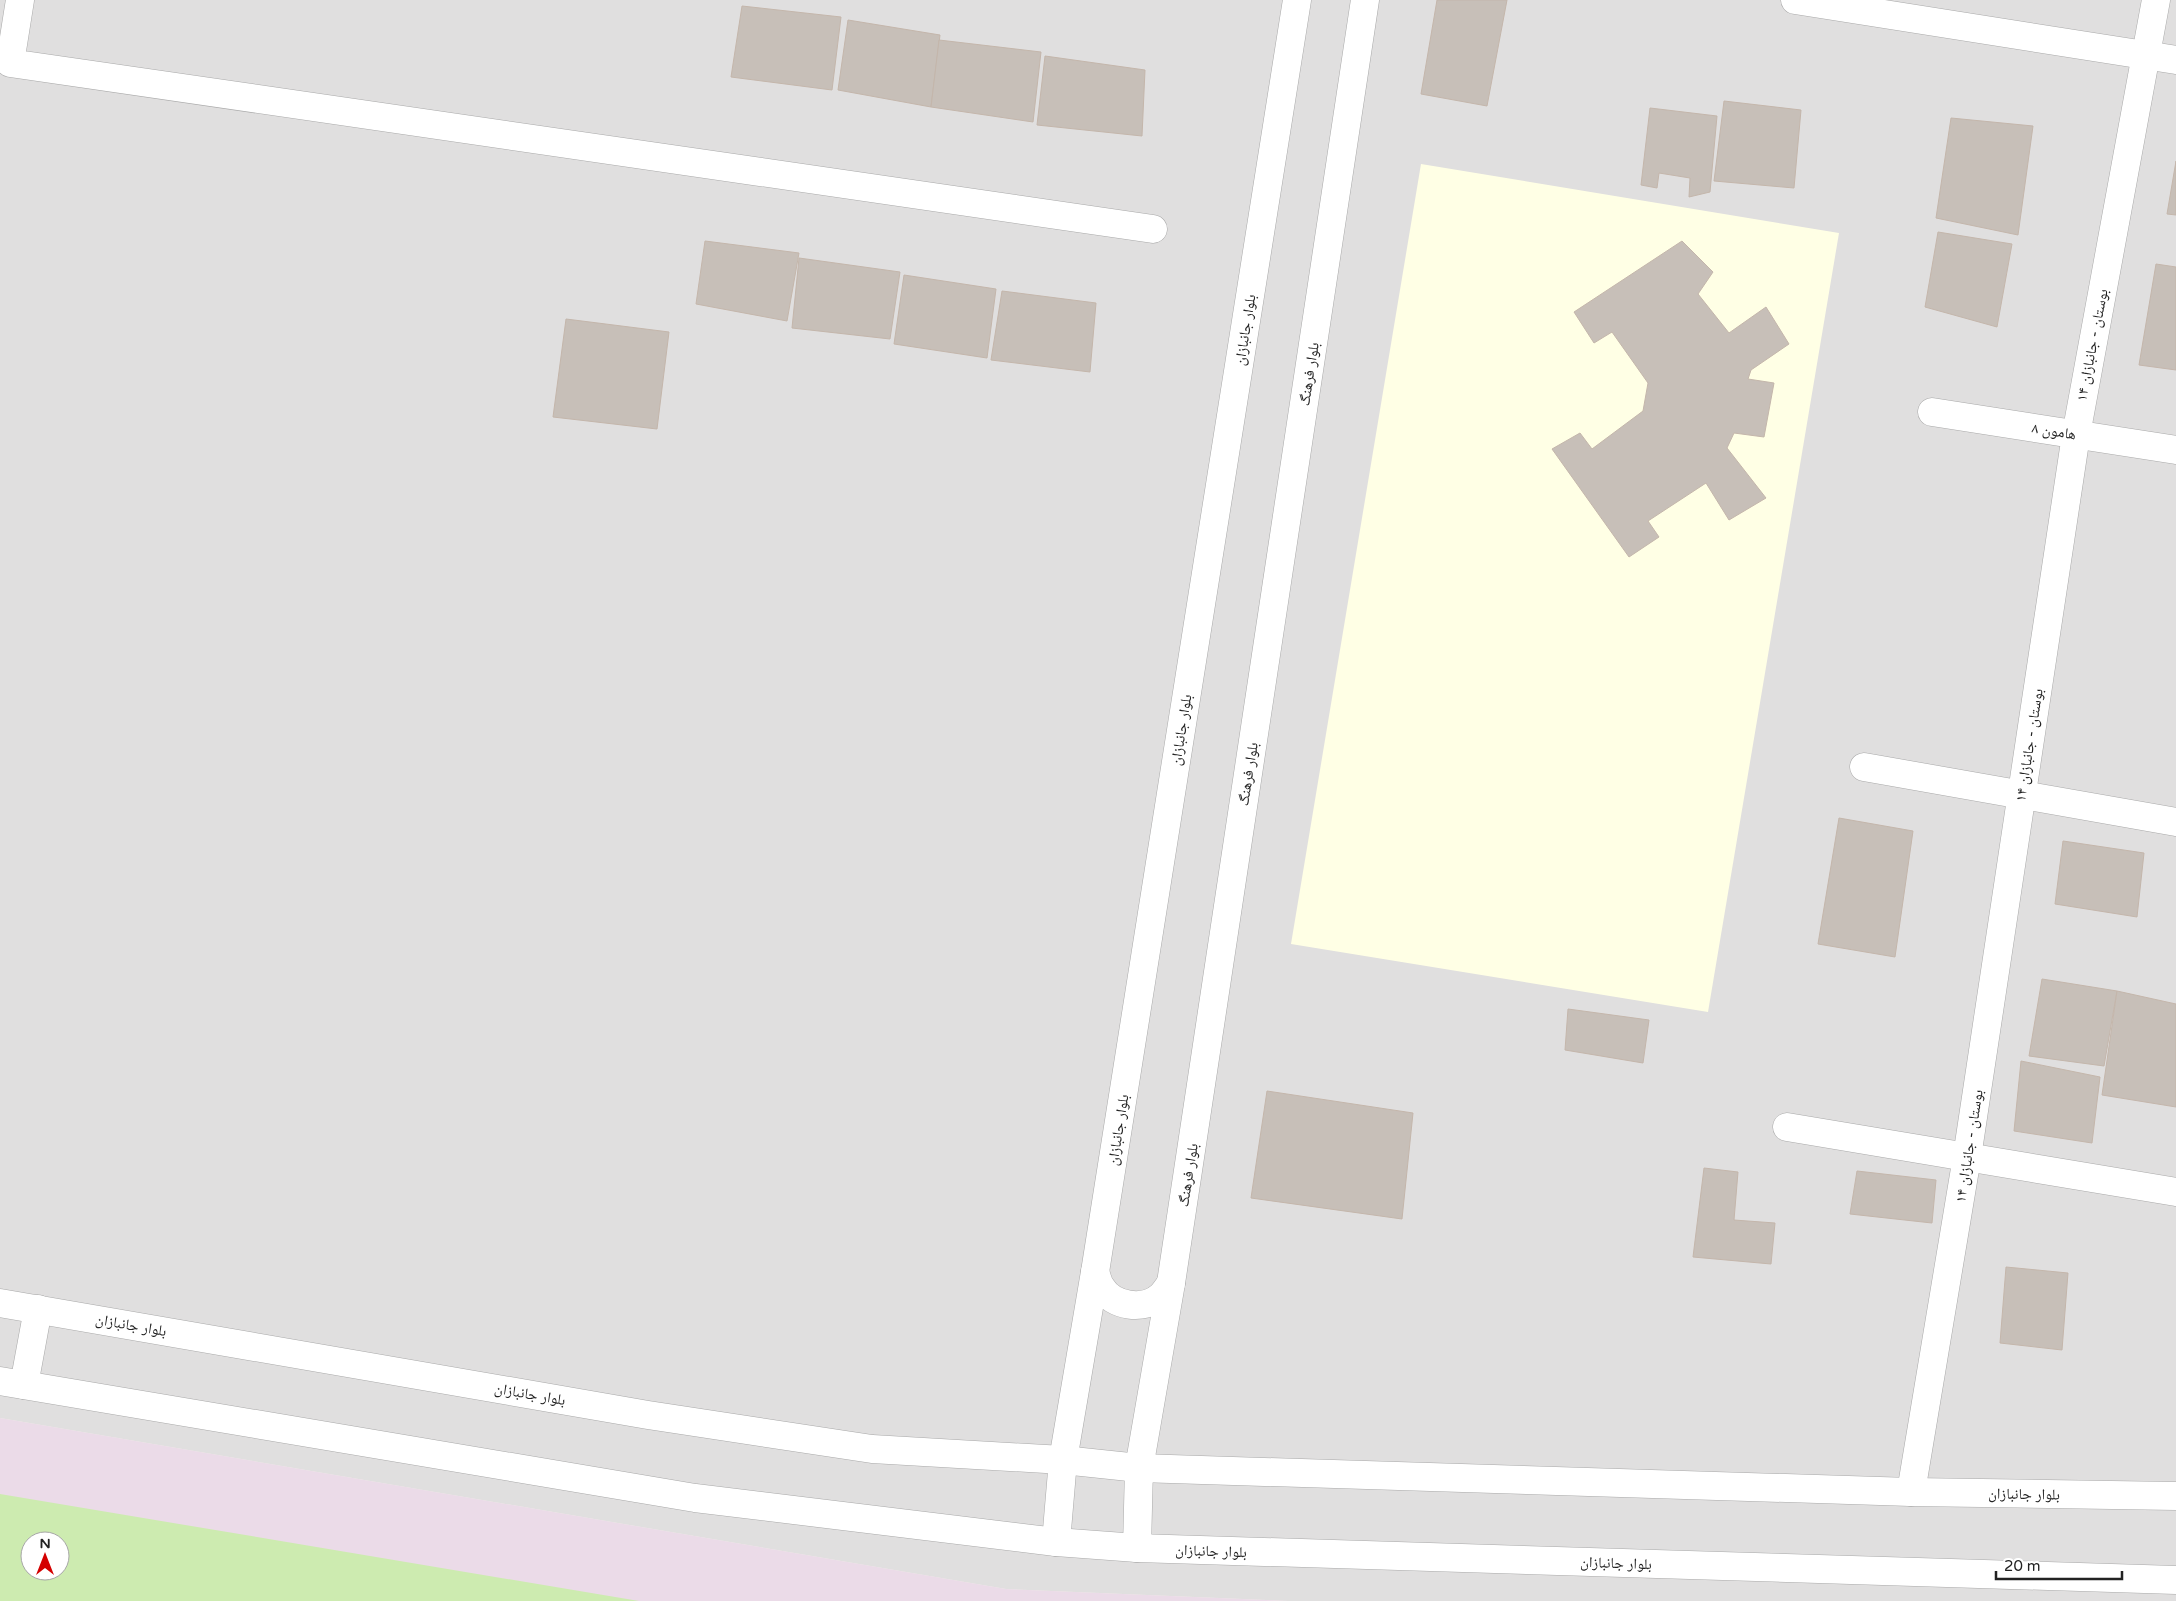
<svg xmlns="http://www.w3.org/2000/svg" width="2176" height="1601" font-family="'Varela Round','Noto Naskh Arabic',sans-serif">
  <style>
    .residential { fill: #e0dfdf }
    .industrial { fill: #ebdbe8; fill-rule: evenodd }
    .education { fill: #ffffe5 }
    .grass { fill: #cdebb0; fill-rule: evenodd }
    .building { fill: #c7bfb8; stroke: #c4b6ab }
    .lines { fill: none; stroke-linecap: round; stroke-linejoin: round }
    .minor-casing { stroke: #a9a9a9; stroke-width: 29 }
    .tertiary-casing { stroke: #a9a9a9; stroke-width: 29 }
    .minor { stroke: #fff; stroke-width: 28 }
    .tertiary { stroke: #fff; stroke-width: 28 }
    .labels { text-anchor: middle; dominant-baseline: central; stroke-width: 4; stroke-linejoin: round; paint-order: stroke }
    .street-label { font-size: 15px; fill: #222; stroke: #fff }
  </style>
  <rect width="100%" height="100%" fill="#f2efe9"/>
  <!-- residential -->
  <polygon class="residential" points="0,0 2176,0 2176,1601 1288,1601 1006,1589 0,1418"/>
  <!-- industrial -->
  <path class="industrial" d="M0,1418L1006,1589L1288,1601H0ZM30,1541H60V1571H30Z"/>
  <!-- education -->
  <polygon class="education" points="1421,164 1839,233 1708,1012 1291,944"/>
  <!-- grass -->
  <path class="grass" d="M0,1494L639,1601H0ZM30,1541H60V1571H30Z"/>
  <!-- building -->
  <g class="building">
    <polygon points="1437,0 1507,0 1487,106 1421,94"/>
    <polygon points="742,6 841,17 832,90 731,77"/>
    <polygon points="848,20 940,35 931,107 838,90"/>
    <polygon points="939,40 1041,52 1033,122 931,107"/>
    <polygon points="1045,56 1145,70 1142,136 1037,125"/>
    <polygon points="1724,101 1801,110 1794,188 1714,181"/>
    <polygon points="1650,108 1717,116 1710,192 1689,197 1690,178 1659,173 1657,188 1641,185"/>
    <polygon points="1951,118 2033,126 2018,235 1936,218"/>
    <polygon points="2176,161 2176,215 2167,214"/>
    <polygon points="1938,232 2012,244 1997,327 1925,307"/>
    <polygon points="705,241 799,253 787,321 696,304"/>
    <polygon points="1682,241 1713,272 1698,294 1729,333 1766,307 1789,344 1751,370 1748,379 1774,383 1764,437 1734,433 1727,448 1766,498 1729,520 1706,483 1648,521 1659,537 1629,557 1552,449 1580,433 1592,449 1643,411 1648,383 1612,332 1594,343 1574,312"/>
    <polygon points="799,258 900,272 890,339 792,328"/>
    <polygon points="2156,264 2176,267 2176,370 2139,365"/>
    <polygon points="904,275 996,289 987,358 894,344"/>
    <polygon points="1002,291 1096,303 1090,372 991,360"/>
    <polygon points="566,319 669,332 657,429 553,417"/>
    <polygon points="1839,818 1913,831 1895,957 1818,944"/>
    <polygon points="2063,841 2144,853 2137,917 2055,904"/>
    <polygon points="2042,979 2117,991 2104,1066 2029,1056"/>
    <polygon points="2117,991 2176,1004 2176,1107 2102,1095"/>
    <polygon points="1568,1009 1649,1020 1643,1063 1565,1050"/>
    <polygon points="2021,1061 2100,1077 2092,1143 2014,1131"/>
    <polygon points="1267,1091 1413,1113 1402,1219 1251,1198"/>
    <polygon points="1704,1168 1738,1172 1734,1220 1775,1223 1771,1264 1693,1257"/>
    <polygon points="1857,1171 1936,1180 1932,1223 1850,1214"/>
    <polygon points="2006,1267 2068,1273 2062,1350 2000,1343"/>
  </g>
  <g class="lines">
    <defs>
      <g id="minor">
        <polyline points="20,0 10,63 1153,229"/>
        <polyline points="1795,0 2176,60"/>
        <polyline points="1932,412 2176,450"/>
        <polyline points="1864,767 2176,822"/>
        <polyline points="1787,1127 2176,1192"/>
        <polyline points="1911,1492 1967,1157 2076,435 2156,0"/>
      </g>
      <g id="tertiary">
        <path d="M1095,1272C1097,1277 1098,1283 1101,1287C1113,1307 1144,1311 1161,1296C1165,1292 1168,1287 1171,1283"/>
        <polyline points="0,1303 648,1415 872,1449 1063,1460 1139,1468 1911,1492 2176,1496"/>
        <polyline points="0,1381 695,1498 1056,1542 1137,1548 2176,1580"/>
        <polyline points="24,1385 38,1309"/>
        <polyline points="1056,1542 1063,1460 1095,1272 1297,0"/>
        <polyline points="1137,1548 1139,1468 1171,1283 1365,0"/>
      </g>
    </defs>
    <!-- minor casing -->
    <use href="#minor" class="minor-casing"/>
    <!-- tertiary casing -->
    <use href="#tertiary" class="tertiary-casing"/>
    <!-- minor -->
    <use href="#minor" class="minor"/>
    <!-- tertiary -->
    <use href="#tertiary" class="tertiary"/>
  </g>
  <g class="labels">
    <!-- street labels -->
    <g class="street-label">
      <text transform="translate(1245 330) rotate(-81)">بلوار جانبازان</text>
      <text transform="translate(2092 345) rotate(-79)">بوستان - جانبازان ۱۴</text>
      <text transform="translate(1309 374) rotate(-81)">بلوار فرهنگ</text>
      <text transform="translate(2054 431) rotate(9)">هامون ۸</text>
      <text transform="translate(1181 730) rotate(-81)">بلوار جانبازان</text>
      <text transform="translate(2029 745) rotate(-81)">بوستان - جانبازان ۱۴</text>
      <text transform="translate(1248 774) rotate(-81)">بلوار فرهنگ</text>
      <text transform="translate(1118 1130) rotate(-81)">بلوار جانبازان</text>
      <text transform="translate(1969 1146) rotate(-81)">بوستان - جانبازان ۱۴</text>
      <text transform="translate(1188 1175) rotate(-81)">بلوار فرهنگ</text>
      <text transform="translate(131 1325) rotate(10)">بلوار جانبازان</text>
      <text transform="translate(530 1394) rotate(10)">بلوار جانبازان</text>
      <text transform="translate(2024 1494) rotate(1)">بلوار جانبازان</text>
      <text transform="translate(1211 1551) rotate(2)">بلوار جانبازان</text>
      <text transform="translate(1616 1563) rotate(2)">بلوار جانبازان</text>
    </g>
  </g>
  <!-- north arrow -->
  <g transform="translate(45 1556)"><circle r="24" fill="#ffffff" stroke="#a7a7a7"/>
  <path d="M0-4L9 19L0 12L-9 19Z" fill="#d40000"/>
  <text y="-8" font-size="14" font-weight="bold" text-anchor="middle" fill="#222222">N</text>
  </g>
  <!-- scale -->
  <path d="M1996 1571v8h126v-8" fill="none" stroke="#222222" stroke-width="2.5"/>
  <text x="2004" y="1571" font-size="15" fill="#222222" stroke="#ffffff" stroke-width="4" paint-order="stroke">20 m</text>
</svg>
